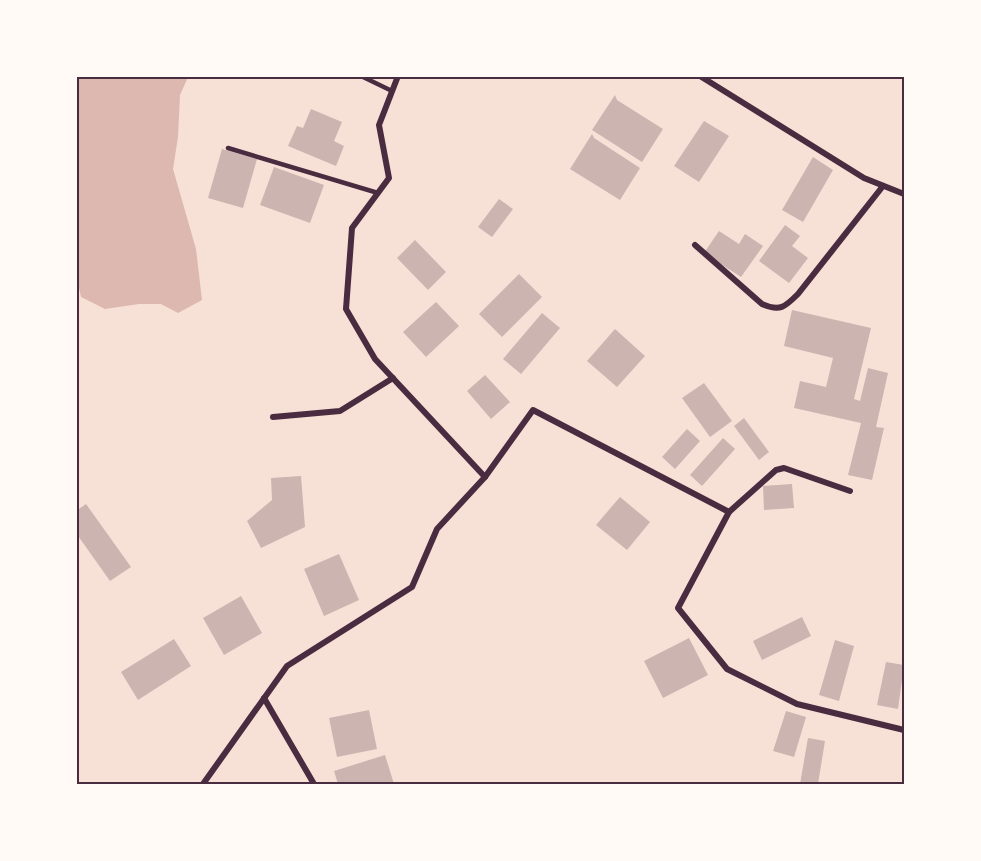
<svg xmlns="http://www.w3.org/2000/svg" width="981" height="861" font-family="'IBM Plex Sans',sans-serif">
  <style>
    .water { fill: #dcb8b0 }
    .building { fill: #ccb4b1 }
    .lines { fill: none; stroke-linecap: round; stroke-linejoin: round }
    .service { stroke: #4a2c40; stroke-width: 4.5 }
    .minor { stroke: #4a2c40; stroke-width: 6 }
    .neatline { fill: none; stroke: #4a2c40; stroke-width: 2 }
  </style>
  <rect width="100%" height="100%" fill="#f7e1d7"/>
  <!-- water -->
  <polygon class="water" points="77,77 188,77 180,95 178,137 173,169 196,249 202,300 178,313 161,304 139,304 105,309 81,297 76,274"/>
  <!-- building -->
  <g class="building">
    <polygon points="615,95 617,100 663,129 642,162 592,130"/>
    <polygon points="311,109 342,122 334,141 344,146 336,166 288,146 297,126 303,128"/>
    <polygon points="704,121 729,136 699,182 674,166"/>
    <polygon points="592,134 594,138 640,168 620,200 570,169"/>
    <polygon points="222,149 257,159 243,208 208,198"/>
    <polygon points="813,157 833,170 803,222 782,210"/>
    <polygon points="274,167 324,185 310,223 260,205"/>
    <polygon points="499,199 513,209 492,237 478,227"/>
    <polygon points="785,225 800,236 792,246 808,258 789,283 759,261"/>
    <polygon points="719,231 739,244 745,234 763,246 741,277 704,253"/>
    <polygon points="415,240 446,272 428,290 397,258"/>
    <polygon points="519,274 542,297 502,337 479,314"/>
    <polygon points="436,302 459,326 426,357 403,332"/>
    <polygon points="792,310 871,328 854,399 860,401 868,368 888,373 876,427 884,428 872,480 848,475 861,423 794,408 800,381 826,387 833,358 784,346"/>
    <polygon points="542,313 560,328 521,374 503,359"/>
    <polygon points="615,329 645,356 617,387 587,361"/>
    <polygon points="485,375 510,402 491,419 467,391"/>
    <polygon points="704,383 732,421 710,437 682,398"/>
    <polygon points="744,418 769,452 759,460 734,426"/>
    <polygon points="687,429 700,441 675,469 662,457"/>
    <polygon points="723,438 735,449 702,486 690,475"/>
    <polygon points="301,476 305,527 261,548 247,521 272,500 271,478"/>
    <polygon points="792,484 794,508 764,510 763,486"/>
    <polygon points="620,497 650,522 627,550 596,525"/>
    <polygon points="86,504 131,567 110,581 76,533 76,511"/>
    <polygon points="339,554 359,600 324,616 304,569"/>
    <polygon points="241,596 262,633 224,655 203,618"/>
    <polygon points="802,617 811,636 762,660 753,641"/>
    <polygon points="689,638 708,675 663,698 644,661"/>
    <polygon points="174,639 191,666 138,700 121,672"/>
    <polygon points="835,640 854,646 839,701 819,695"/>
    <polygon points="886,662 904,665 898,709 877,705"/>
    <polygon points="369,710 377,749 337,757 329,718"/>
    <polygon points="786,711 806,717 794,757 773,751"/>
    <polygon points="808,738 825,741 818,784 800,784"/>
    <polygon points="385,755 394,784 338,784 334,771"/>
  </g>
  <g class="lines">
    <!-- service -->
    <g class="service">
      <polyline points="361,76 392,91"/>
      <polyline points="228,148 378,193"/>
    </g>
    <!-- minor -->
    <g class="minor">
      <polyline points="700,76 864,178 904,194"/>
      <path d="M695,245L762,304C780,312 785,307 798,294L883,186"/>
      <polyline points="273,417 340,411 393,378"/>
      <polyline points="485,477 533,410 729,512"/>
      <polyline points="850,491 784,468 776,470 729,512 678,608 727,669 797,704 904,730"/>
      <polyline points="264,698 314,784"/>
      <polyline points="203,784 287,666 412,587 437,529 485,477 375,359 346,309 352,228 389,178 379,125 398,76"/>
    </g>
  </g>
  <!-- border -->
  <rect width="981" height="861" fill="none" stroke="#fffaf5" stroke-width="156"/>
  <rect x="78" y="78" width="825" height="705" class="neatline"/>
</svg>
